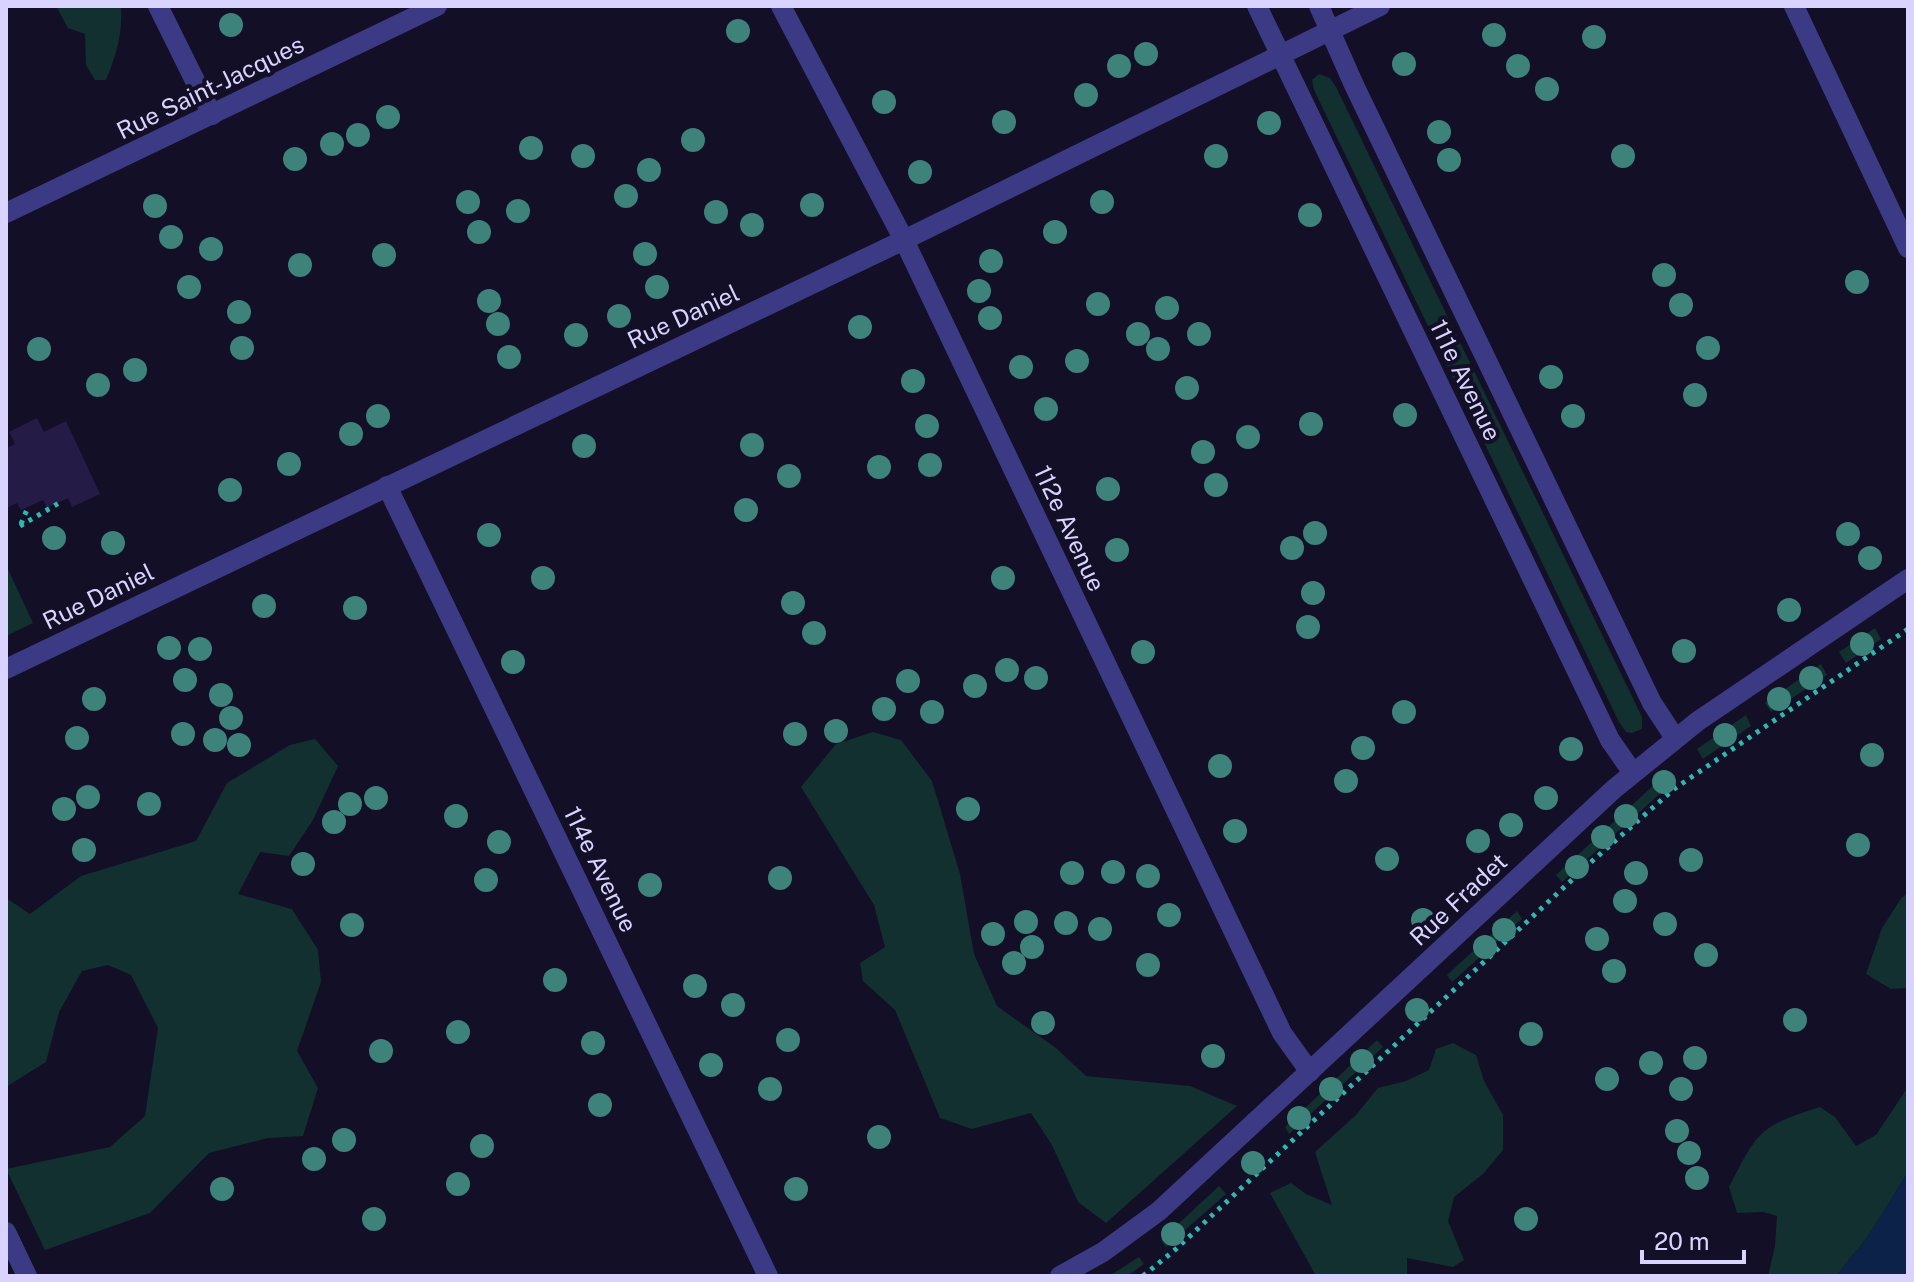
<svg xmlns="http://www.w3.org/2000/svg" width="1914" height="1282" font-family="'Public Sans',sans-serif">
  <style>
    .green { fill: #12302f }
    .water { fill: #0c2248 }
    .building { fill: #241b47 }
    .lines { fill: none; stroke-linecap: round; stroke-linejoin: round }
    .path { stroke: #2fb8b0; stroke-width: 5; stroke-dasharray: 4 6; stroke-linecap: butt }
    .minor { stroke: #3d3a85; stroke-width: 20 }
    .tree { fill: #3d827b }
    .labels { text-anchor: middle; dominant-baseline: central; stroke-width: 8; stroke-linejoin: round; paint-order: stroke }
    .street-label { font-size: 24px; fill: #d9d4ff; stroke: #130f26 }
  </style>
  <rect width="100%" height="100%" fill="#130f26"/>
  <!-- green -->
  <g class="green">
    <path d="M56,6H121C123,33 116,56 106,80H95L86,65L85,34L68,28Z"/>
    <polygon points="1319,74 1330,78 1336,87 1642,717 1642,729 1632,733 1626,732 1619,722 1314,90 1312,80"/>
    <polygon points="6,565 33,623 6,636"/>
    <polygon points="1875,628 1881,639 1846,663 1839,652"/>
    <polygon points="1821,664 1827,675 1771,712 1765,703"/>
    <polygon points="1746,715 1751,726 1703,759 1697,749"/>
    <polygon points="873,732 901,740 932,781 960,874 974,954 997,1006 1056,1048 1086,1076 1190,1086 1237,1106 1106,1223 1078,1202 1052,1145 1031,1113 972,1129 940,1118 895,1010 863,981 860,963 885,947 874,905 801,787 836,744"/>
    <polygon points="315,739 338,766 313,820 289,856 260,852 238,894 292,909 318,950 321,982 297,1051 318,1088 303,1136 268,1138 209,1153 150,1213 45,1250 6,1169 110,1147 145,1116 158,1028 131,975 108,965 82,971 59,1012 46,1062 6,1087 6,898 30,914 81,876 196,841 227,783 290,745"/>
    <polygon points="1668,772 1675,780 1562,882 1556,875"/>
    <polygon points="1908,894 1908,988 1891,989 1866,974 1882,928 1902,897"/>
    <polygon points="1517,911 1522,919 1452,982 1447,975"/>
    <polygon points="1377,1040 1383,1047 1289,1134 1285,1127"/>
    <polygon points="1453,1043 1476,1055 1484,1081 1503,1115 1503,1150 1483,1174 1454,1197 1448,1221 1464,1260 1453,1267 1407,1258 1407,1276 1316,1276 1270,1193 1291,1183 1306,1194 1332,1205 1315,1152 1356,1115 1378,1088 1406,1081 1429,1070 1436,1049"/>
    <path d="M1908,1087V1172L1869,1235L1836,1276H1768L1775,1246L1777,1216L1763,1212L1737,1213L1729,1187C1758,1131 1759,1126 1820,1107L1835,1117L1856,1146L1876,1135Z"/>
    <polygon points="1219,1186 1226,1194 1166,1247 1161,1240"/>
    <polygon points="1139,1257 1144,1264 1127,1276 1109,1276"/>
  </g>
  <!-- water -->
  <polygon class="water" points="1908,1172 1908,1276 1836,1276 1869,1235"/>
  <!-- building -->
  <polygon class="building" points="37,418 44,432 66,421 100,494 72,507 68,498 47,508 43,500 21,510 17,503 6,508 6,448 15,444 9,432"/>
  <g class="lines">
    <!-- path -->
    <g class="path">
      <polyline points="21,524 28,507"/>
      <polyline points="20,526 59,503"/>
      <polyline points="1143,1276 1176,1249 1590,863 1674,789 1908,629"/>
    </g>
    <!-- minor -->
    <g class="minor">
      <polyline points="158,6 212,115"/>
      <polyline points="781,6 904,240 1282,1033 1310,1072"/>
      <polyline points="1257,6 1610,740 1633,773"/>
      <polyline points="1319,6 1354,85 1652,703 1675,738"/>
      <polyline points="1794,6 1908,248"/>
      <polyline points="6,213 437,6"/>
      <polyline points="387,486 768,1276"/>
      <polyline points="6,669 904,240 1380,6"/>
      <polyline points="6,1232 27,1276"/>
      <polyline points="1060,1276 1103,1252 1159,1211 1614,789 1698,721 1908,579"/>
    </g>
  </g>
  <!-- trees -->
  <g class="tree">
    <circle cx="231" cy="25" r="12"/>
    <circle cx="738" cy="31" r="12"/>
    <circle cx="1494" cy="35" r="12"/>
    <circle cx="1594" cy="37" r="12"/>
    <circle cx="1146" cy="54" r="12"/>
    <circle cx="1404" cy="64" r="12"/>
    <circle cx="1119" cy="66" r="12"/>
    <circle cx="1518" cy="66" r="12"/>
    <circle cx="1547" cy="89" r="12"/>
    <circle cx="1086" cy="95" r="12"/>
    <circle cx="884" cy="102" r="12"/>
    <circle cx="388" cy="117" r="12"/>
    <circle cx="1004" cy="122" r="12"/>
    <circle cx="1269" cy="123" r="12"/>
    <circle cx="1439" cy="132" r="12"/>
    <circle cx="358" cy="135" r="12"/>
    <circle cx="693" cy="140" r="12"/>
    <circle cx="332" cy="144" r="12"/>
    <circle cx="531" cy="148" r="12"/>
    <circle cx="583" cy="156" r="12"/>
    <circle cx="1216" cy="156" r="12"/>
    <circle cx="1623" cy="156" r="12"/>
    <circle cx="295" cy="159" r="12"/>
    <circle cx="1449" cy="160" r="12"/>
    <circle cx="649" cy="170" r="12"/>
    <circle cx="920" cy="172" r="12"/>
    <circle cx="626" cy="196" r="12"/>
    <circle cx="468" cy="202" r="12"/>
    <circle cx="1102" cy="202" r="12"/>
    <circle cx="812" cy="205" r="12"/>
    <circle cx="155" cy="206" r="12"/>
    <circle cx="518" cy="211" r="12"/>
    <circle cx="716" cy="212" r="12"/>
    <circle cx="1310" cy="215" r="12"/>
    <circle cx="752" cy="225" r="12"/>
    <circle cx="479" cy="232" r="12"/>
    <circle cx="1055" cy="232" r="12"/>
    <circle cx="171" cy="237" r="12"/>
    <circle cx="211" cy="249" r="12"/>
    <circle cx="645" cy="254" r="12"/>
    <circle cx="384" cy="255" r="12"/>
    <circle cx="991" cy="261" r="12"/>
    <circle cx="300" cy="265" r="12"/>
    <circle cx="1664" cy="275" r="12"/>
    <circle cx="1857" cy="282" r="12"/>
    <circle cx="189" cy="287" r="12"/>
    <circle cx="657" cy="287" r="12"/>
    <circle cx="979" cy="291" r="12"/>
    <circle cx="489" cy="301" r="12"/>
    <circle cx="1098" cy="304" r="12"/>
    <circle cx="1681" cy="305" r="12"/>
    <circle cx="1167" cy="308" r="12"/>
    <circle cx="239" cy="312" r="12"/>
    <circle cx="619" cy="316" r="12"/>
    <circle cx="990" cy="318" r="12"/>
    <circle cx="498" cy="324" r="12"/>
    <circle cx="860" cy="327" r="12"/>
    <circle cx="1138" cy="334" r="12"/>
    <circle cx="1199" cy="334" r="12"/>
    <circle cx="576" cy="335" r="12"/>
    <circle cx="242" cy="348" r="12"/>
    <circle cx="1708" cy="348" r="12"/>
    <circle cx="39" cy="349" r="12"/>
    <circle cx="1158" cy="349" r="12"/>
    <circle cx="509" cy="357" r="12"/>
    <circle cx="1077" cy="361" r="12"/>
    <circle cx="1021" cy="367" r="12"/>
    <circle cx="135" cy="370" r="12"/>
    <circle cx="1551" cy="377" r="12"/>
    <circle cx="913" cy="381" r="12"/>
    <circle cx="98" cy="385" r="12"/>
    <circle cx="1187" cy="388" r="12"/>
    <circle cx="1695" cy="395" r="12"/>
    <circle cx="1046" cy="409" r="12"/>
    <circle cx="1405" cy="415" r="12"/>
    <circle cx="378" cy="416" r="12"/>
    <circle cx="1573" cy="416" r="12"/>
    <circle cx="1311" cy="424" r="12"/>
    <circle cx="927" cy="426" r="12"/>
    <circle cx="351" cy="434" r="12"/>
    <circle cx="1248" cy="437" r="12"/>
    <circle cx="752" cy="445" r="12"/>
    <circle cx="584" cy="446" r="12"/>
    <circle cx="1203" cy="452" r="12"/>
    <circle cx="289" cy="464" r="12"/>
    <circle cx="930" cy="465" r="12"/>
    <circle cx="879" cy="467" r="12"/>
    <circle cx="789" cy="476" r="12"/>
    <circle cx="1216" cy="485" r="12"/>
    <circle cx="1108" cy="489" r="12"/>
    <circle cx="230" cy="490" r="12"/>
    <circle cx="746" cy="510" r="12"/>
    <circle cx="1315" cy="533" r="12"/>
    <circle cx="1848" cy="534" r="12"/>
    <circle cx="489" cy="535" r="12"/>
    <circle cx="54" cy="538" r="12"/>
    <circle cx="113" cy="543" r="12"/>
    <circle cx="1292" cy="548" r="12"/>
    <circle cx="1117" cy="550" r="12"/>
    <circle cx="1870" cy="558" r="12"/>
    <circle cx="543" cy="578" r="12"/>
    <circle cx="1003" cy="578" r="12"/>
    <circle cx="1313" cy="593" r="12"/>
    <circle cx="793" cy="603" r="12"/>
    <circle cx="264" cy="606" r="12"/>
    <circle cx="355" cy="608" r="12"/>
    <circle cx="1789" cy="610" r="12"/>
    <circle cx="1308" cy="627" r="12"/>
    <circle cx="814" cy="633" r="12"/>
    <circle cx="1862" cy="644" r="12"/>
    <circle cx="169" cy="648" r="12"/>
    <circle cx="200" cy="649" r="12"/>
    <circle cx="1684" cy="651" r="12"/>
    <circle cx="1143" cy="652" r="12"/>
    <circle cx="513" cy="662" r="12"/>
    <circle cx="1007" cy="670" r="12"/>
    <circle cx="1036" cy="678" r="12"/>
    <circle cx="1811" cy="678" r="12"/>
    <circle cx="185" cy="680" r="12"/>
    <circle cx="908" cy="681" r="12"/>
    <circle cx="975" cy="686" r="12"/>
    <circle cx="221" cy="695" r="12"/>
    <circle cx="94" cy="699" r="12"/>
    <circle cx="1779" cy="699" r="12"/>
    <circle cx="884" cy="709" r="12"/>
    <circle cx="932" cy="712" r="12"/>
    <circle cx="1404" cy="712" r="12"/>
    <circle cx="231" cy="718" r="12"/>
    <circle cx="836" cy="731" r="12"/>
    <circle cx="183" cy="734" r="12"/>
    <circle cx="795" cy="734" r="12"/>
    <circle cx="1725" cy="735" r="12"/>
    <circle cx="77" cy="738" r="12"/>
    <circle cx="215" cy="740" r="12"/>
    <circle cx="239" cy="745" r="12"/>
    <circle cx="1363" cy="748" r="12"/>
    <circle cx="1571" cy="749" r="12"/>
    <circle cx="1872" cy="755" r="12"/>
    <circle cx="1220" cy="766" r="12"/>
    <circle cx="1346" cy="781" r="12"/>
    <circle cx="1664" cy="782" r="12"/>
    <circle cx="88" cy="797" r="12"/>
    <circle cx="376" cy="798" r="12"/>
    <circle cx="1546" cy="798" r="12"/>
    <circle cx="149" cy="804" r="12"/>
    <circle cx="350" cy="804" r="12"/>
    <circle cx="64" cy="809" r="12"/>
    <circle cx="968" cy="809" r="12"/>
    <circle cx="456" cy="816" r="12"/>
    <circle cx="1626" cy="816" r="12"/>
    <circle cx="334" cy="822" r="12"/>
    <circle cx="1511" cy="825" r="12"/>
    <circle cx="1235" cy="831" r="12"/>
    <circle cx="1603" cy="837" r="12"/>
    <circle cx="1478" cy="841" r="12"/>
    <circle cx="499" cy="842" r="12"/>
    <circle cx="1858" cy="845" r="12"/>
    <circle cx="84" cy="850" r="12"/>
    <circle cx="1387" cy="859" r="12"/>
    <circle cx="1691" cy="860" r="12"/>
    <circle cx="303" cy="864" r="12"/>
    <circle cx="1577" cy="867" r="12"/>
    <circle cx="1113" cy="872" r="12"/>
    <circle cx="1072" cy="873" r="12"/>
    <circle cx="1636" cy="873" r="12"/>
    <circle cx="1148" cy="876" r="12"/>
    <circle cx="780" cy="878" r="12"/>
    <circle cx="486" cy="880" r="12"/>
    <circle cx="650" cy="885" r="12"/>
    <circle cx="1625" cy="901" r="12"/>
    <circle cx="1169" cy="915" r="12"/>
    <circle cx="1423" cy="920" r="12"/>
    <circle cx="1026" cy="922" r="12"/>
    <circle cx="1066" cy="923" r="12"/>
    <circle cx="1665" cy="924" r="12"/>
    <circle cx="352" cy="925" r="12"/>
    <circle cx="1100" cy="929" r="12"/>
    <circle cx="1504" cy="930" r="12"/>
    <circle cx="993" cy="934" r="12"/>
    <circle cx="1597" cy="939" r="12"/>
    <circle cx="1032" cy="947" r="12"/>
    <circle cx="1485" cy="947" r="12"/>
    <circle cx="1706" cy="955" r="12"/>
    <circle cx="1014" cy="963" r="12"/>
    <circle cx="1148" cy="965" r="12"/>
    <circle cx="1614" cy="971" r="12"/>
    <circle cx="555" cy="980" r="12"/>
    <circle cx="695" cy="986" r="12"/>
    <circle cx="733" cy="1005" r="12"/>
    <circle cx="1417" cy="1010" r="12"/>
    <circle cx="1795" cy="1020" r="12"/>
    <circle cx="1043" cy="1023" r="12"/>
    <circle cx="458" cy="1032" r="12"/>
    <circle cx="1531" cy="1034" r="12"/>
    <circle cx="788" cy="1040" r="12"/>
    <circle cx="593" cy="1043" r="12"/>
    <circle cx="381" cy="1051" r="12"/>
    <circle cx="1213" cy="1056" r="12"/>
    <circle cx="1695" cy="1058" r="12"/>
    <circle cx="1362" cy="1061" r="12"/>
    <circle cx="1651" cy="1063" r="12"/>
    <circle cx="711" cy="1065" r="12"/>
    <circle cx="1607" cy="1079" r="12"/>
    <circle cx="770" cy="1089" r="12"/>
    <circle cx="1331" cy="1089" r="12"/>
    <circle cx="1681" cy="1089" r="12"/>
    <circle cx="600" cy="1105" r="12"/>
    <circle cx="1299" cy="1118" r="12"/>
    <circle cx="1677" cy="1131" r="12"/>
    <circle cx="879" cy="1137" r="12"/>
    <circle cx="344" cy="1140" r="12"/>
    <circle cx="482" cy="1146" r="12"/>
    <circle cx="1689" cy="1153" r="12"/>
    <circle cx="314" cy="1159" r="12"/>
    <circle cx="1253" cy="1163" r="12"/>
    <circle cx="1697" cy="1178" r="12"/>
    <circle cx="458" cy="1184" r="12"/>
    <circle cx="222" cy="1189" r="12"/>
    <circle cx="796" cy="1189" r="12"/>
    <circle cx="374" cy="1219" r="12"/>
    <circle cx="1526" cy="1219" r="12"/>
    <circle cx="1173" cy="1234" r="12"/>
  </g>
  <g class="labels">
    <!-- street labels -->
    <g class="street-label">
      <text transform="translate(210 87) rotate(-26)">Rue Saint-Jacques</text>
      <text transform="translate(683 316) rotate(-25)">Rue Daniel</text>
      <text transform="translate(1466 380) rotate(64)">111e Avenue</text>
      <text transform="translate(1070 528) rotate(65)">112e Avenue</text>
      <text transform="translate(98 596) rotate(-26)">Rue Daniel</text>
      <text transform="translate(601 869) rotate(64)">114e Avenue</text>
      <text transform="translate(1458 899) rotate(-43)">Rue Fradet</text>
    </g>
  </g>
  <!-- border -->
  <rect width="1914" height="1282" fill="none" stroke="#d9d4ff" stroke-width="16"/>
  <!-- scale -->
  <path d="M1642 1250v12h102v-12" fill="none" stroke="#d9d4ff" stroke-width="4"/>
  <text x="1654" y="1250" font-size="24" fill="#d9d4ff" stroke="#130f26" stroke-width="6" paint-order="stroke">20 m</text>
</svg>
